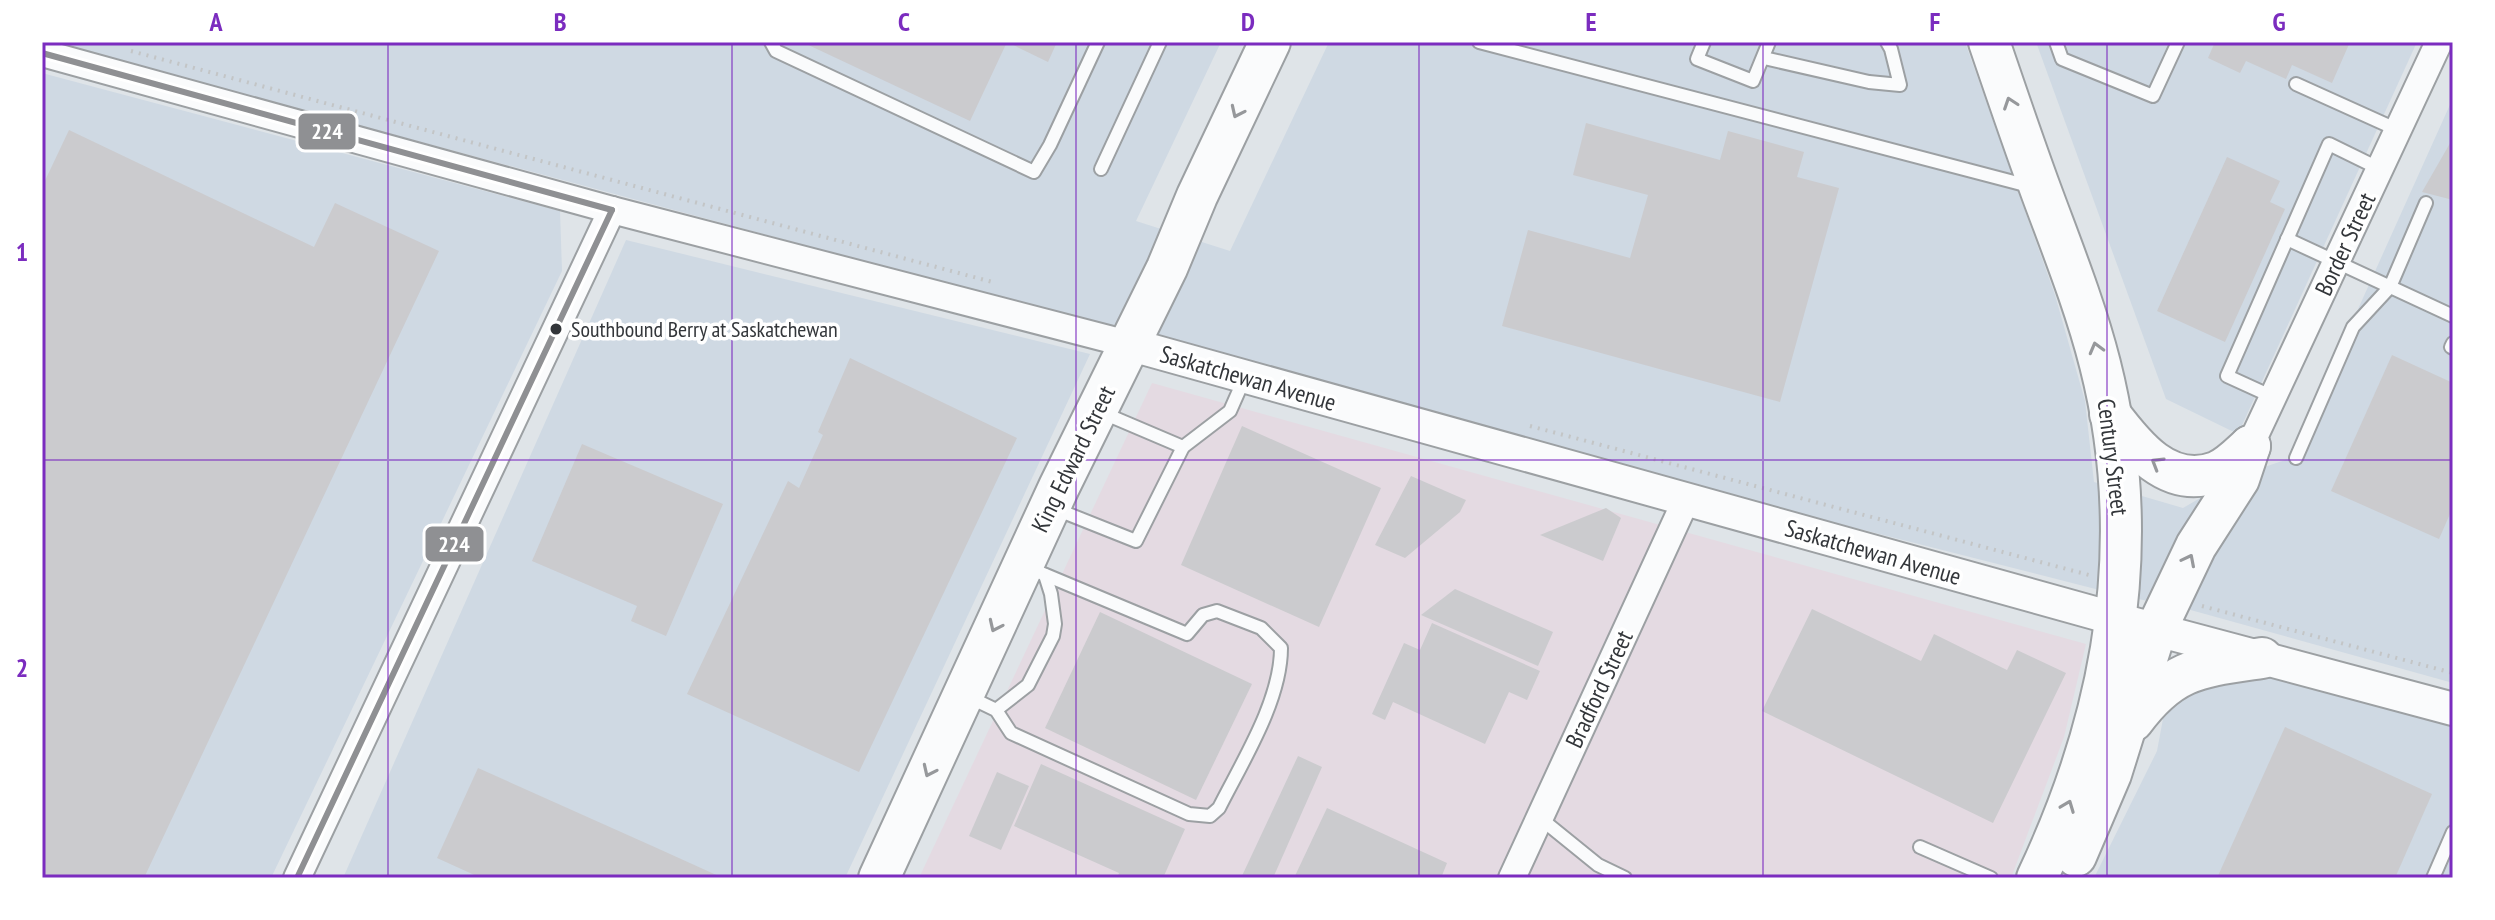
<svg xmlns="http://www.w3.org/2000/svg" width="2495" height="920" font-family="'PT Sans Narrow',sans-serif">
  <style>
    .commercial { fill: #e4dae2 }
    .built { fill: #cfd9e3 }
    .building { fill: #cbcbce }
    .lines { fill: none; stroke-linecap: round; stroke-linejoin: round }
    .service-casing { stroke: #9ca0a3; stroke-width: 16 }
    .minor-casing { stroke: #9ca0a3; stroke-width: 30 }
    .tertiary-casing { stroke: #9ca0a3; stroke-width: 36 }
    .primary-casing { stroke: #9ca0a3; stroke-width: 44 }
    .path { stroke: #c3c5c6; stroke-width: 4; stroke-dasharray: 2 6; stroke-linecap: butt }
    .service { stroke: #fafbfc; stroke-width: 12 }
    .minor { stroke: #fafbfc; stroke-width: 26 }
    .tertiary { stroke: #fafbfc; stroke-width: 32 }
    .primary { stroke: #fafbfc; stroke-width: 40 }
    .bus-1-casing { stroke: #fff; stroke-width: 12 }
    .bus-1 { stroke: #8f9093; stroke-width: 6 }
    .oneway { stroke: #96989b }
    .grid { fill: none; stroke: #7b2cbf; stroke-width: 2; stroke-opacity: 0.55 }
    .bus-dot { fill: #33363a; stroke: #fff; stroke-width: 3 }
    .labels { text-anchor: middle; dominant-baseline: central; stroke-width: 7; stroke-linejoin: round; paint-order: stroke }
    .bus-label { font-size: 22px; fill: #33363a; stroke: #fff; text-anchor: start }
    .street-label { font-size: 24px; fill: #33363a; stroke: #fff }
    .line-badge { stroke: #fff; stroke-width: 3 }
    .badge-label { font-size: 22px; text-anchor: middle; font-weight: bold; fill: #fff }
    .neatline { fill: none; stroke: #7b2cbf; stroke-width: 3 }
    .grid-label { font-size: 26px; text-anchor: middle; font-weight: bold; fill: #7b2cbf }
  </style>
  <rect width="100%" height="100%" fill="#dfe4e8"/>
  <!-- commercial -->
  <polygon class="commercial" points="1152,383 2086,644 2064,737 2011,878 919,878"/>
  <!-- built -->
  <g class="built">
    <polygon points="50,42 1221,42 1136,221 1230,251 1329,42 1965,42 2055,295 2085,401 2094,482 2183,508 2238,476 2291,458 2453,98 2453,683 2187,609 2119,595 1836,523"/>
    <polygon points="2036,42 2417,42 2238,434 2166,399"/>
    <polygon points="42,73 560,211 562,271 271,878 42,878"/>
    <polygon points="626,240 1090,354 845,878 343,878"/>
    <polygon points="2218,659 2453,721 2453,878 2094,878 2157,751 2174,660"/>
  </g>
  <!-- building -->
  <g class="building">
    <polygon points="802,42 1057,42 1048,62 1007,42 970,121"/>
    <polygon points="2215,42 2350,42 2332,83 2292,65 2286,79 2246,61 2240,73 2208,58"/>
    <polygon points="1586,123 1720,160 1728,131 1804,152 1797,177 1839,188 1780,402 1502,326 1528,230 1630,258 1648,195 1573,175"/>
    <polygon points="69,130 314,247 335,203 439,251 144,878 42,878 42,187"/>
    <polygon points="2453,138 2453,200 2422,192"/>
    <polygon points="2227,157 2280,181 2270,202 2285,209 2225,342 2157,311"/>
    <polygon points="2392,355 2453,383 2453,507 2439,539 2331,491"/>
    <polygon points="850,358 1017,438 859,772 687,694 788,481 799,488 823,435 818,432"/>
    <polygon points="1242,426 1381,488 1319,627 1181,565"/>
    <polygon points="582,444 723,504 666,636 631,621 637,606 532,561"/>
    <polygon points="1411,476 1466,500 1460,512 1405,558 1375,545"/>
    <polygon points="1606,508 1621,518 1603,561 1540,535"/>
    <polygon points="1455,589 1553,632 1538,666 1421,615"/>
    <polygon points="1812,609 1921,661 1934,634 2007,670 2017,650 2066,673 1993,823 1762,711"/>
    <polygon points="1100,612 1252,684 1196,800 1045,728"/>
    <polygon points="1432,623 1540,671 1527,700 1509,692 1485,744 1393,702 1385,720 1372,714 1404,643 1420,650"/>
    <polygon points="2285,727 2432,794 2395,878 2217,878"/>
    <polygon points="1298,756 1322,767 1273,878 1241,878"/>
    <polygon points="1041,764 1185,829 1163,878 1117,878 1119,873 1014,826"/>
    <polygon points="478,768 659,849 723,878 481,878 437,858"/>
    <polygon points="997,772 1029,786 1001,850 969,836"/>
    <polygon points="1327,808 1447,863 1441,878 1294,878"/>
  </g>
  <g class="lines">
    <defs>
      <g id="service">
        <polyline points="771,42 776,51 1034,172 1050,145 1098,42"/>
        <polyline points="1479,42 2029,186"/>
        <polyline points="1704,42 1697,59 1753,81 1769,42"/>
        <polyline points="2056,42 2062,59 2153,96 2178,42"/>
        <polyline points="1764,58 1869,82 1900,85 1891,49 1887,42"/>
        <polyline points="2296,84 2398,130"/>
        <polyline points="1101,169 1160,42"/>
        <polyline points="2287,239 2453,316"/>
        <polyline points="2453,343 2451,347 2453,348"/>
        <polyline points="2273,397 2227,376 2329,144 2380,169"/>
        <polyline points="1183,447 1230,411 1245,377"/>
        <polyline points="2296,458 2353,327 2390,287 2426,203"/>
        <polyline points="1053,508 1136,541 1183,447 1103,413"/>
        <path d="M967,696L996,710L1011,733L1189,814L1210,816L1219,808C1242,762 1281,701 1281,648L1261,628L1217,611L1203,615L1187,634L1029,568"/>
        <polyline points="996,710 1028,685 1053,636 1055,624 1051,594 1045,575"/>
        <polyline points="1540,818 1598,865 1625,878"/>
        <polyline points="1920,847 1991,878"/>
        <polyline points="2433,878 2453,832"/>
      </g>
      <g id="minor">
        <polyline points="42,53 612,210 1128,344"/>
        <polyline points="2250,446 2439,42"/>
        <polyline points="297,878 612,210"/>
        <polyline points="1512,878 1686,500"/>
      </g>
      <polyline id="tertiary" points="1128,344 2116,619 2453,709"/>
      <g id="primary">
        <path d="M1989,42C2006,92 2023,142 2041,191C2062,248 2085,305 2100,364C2145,541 2114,715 2037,878"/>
        <path d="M2110,414C2134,446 2168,490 2216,472C2229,467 2240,455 2250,446"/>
        <path d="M2133,721C2172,668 2200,667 2262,658"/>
        <polyline points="2076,856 2111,774 2156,630 2196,546 2239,479 2250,446"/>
        <polyline points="879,878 1059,487 1167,268 1197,196 1270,42"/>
      </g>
    </defs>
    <!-- service casing -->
    <use href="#service" class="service-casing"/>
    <!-- minor casing -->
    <use href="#minor" class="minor-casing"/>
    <!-- tertiary casing -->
    <use href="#tertiary" class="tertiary-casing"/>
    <!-- primary casing -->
    <use href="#primary" class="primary-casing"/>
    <!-- path -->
    <g class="path">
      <polyline points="131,51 996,283"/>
      <polyline points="1530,426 2089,575"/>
      <polyline points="2202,606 2453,673"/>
    </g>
    <!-- service -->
    <use href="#service" class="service"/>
    <!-- minor -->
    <use href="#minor" class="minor"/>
    <!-- tertiary -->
    <use href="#tertiary" class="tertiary"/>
    <!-- primary -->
    <use href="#primary" class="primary"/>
    <defs>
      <g id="bus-1">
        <polyline points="42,53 612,210"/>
        <polyline points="297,878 612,210"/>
      </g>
    </defs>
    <!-- bus-1 casing -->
    <use href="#bus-1" class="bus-1-casing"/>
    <!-- bus-1 -->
    <use href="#bus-1" class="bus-1"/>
  </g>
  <!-- one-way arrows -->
  <defs><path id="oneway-chevron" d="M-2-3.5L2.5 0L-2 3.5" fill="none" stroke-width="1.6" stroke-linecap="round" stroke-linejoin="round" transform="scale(2)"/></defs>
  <g class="oneway">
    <use href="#oneway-chevron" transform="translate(2010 103) rotate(-109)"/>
    <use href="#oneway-chevron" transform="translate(1237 112) rotate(115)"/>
    <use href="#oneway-chevron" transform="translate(2096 348) rotate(-105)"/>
    <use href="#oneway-chevron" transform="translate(2157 463) rotate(-149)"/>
    <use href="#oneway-chevron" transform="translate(2189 560) rotate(-63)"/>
    <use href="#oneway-chevron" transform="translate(995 626) rotate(115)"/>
    <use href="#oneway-chevron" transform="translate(929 771) rotate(115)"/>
    <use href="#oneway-chevron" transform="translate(2068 806) rotate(-69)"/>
  </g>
  <!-- grid -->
  <path class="grid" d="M388,42V878M732,42V878M1076,42V878M1419,42V878M1763,42V878M2107,42V878M42,460H2453"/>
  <!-- markers -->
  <circle class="bus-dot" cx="556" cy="329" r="7"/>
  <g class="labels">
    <!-- bus labels -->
    <g class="bus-label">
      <text x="571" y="329">Southbound Berry at Saskatchewan</text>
    </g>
    <!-- street labels -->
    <g class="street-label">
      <text transform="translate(2345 244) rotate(-65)">Border Street</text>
      <text transform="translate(1248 378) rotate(16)">Saskatchewan Avenue</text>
      <text transform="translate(2113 457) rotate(83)">Century Street</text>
      <text transform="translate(1073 459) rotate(-64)">King Edward Street</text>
      <text transform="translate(1873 552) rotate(16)">Saskatchewan Avenue</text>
      <text transform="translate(1599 689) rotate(-65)">Bradford Street</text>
    </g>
  </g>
  <g class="line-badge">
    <rect x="297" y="112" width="60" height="39" rx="8" fill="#8f9093"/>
    <rect x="424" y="525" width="61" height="38" rx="8" fill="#8f9093"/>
  </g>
  <g class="badge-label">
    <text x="327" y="139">224</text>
    <text x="454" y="552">224</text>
  </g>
  <!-- border -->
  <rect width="2495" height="920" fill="none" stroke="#ffffff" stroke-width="88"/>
  <rect x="44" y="44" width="2407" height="832" class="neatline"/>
  <g class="grid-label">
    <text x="216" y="31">A</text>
    <text x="560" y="31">B</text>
    <text x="904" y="31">C</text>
    <text x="1248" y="31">D</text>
    <text x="1591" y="31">E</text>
    <text x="1935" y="31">F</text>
    <text x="2279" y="31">G</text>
    <text x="22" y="261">1</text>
    <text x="22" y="677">2</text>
  </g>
</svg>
